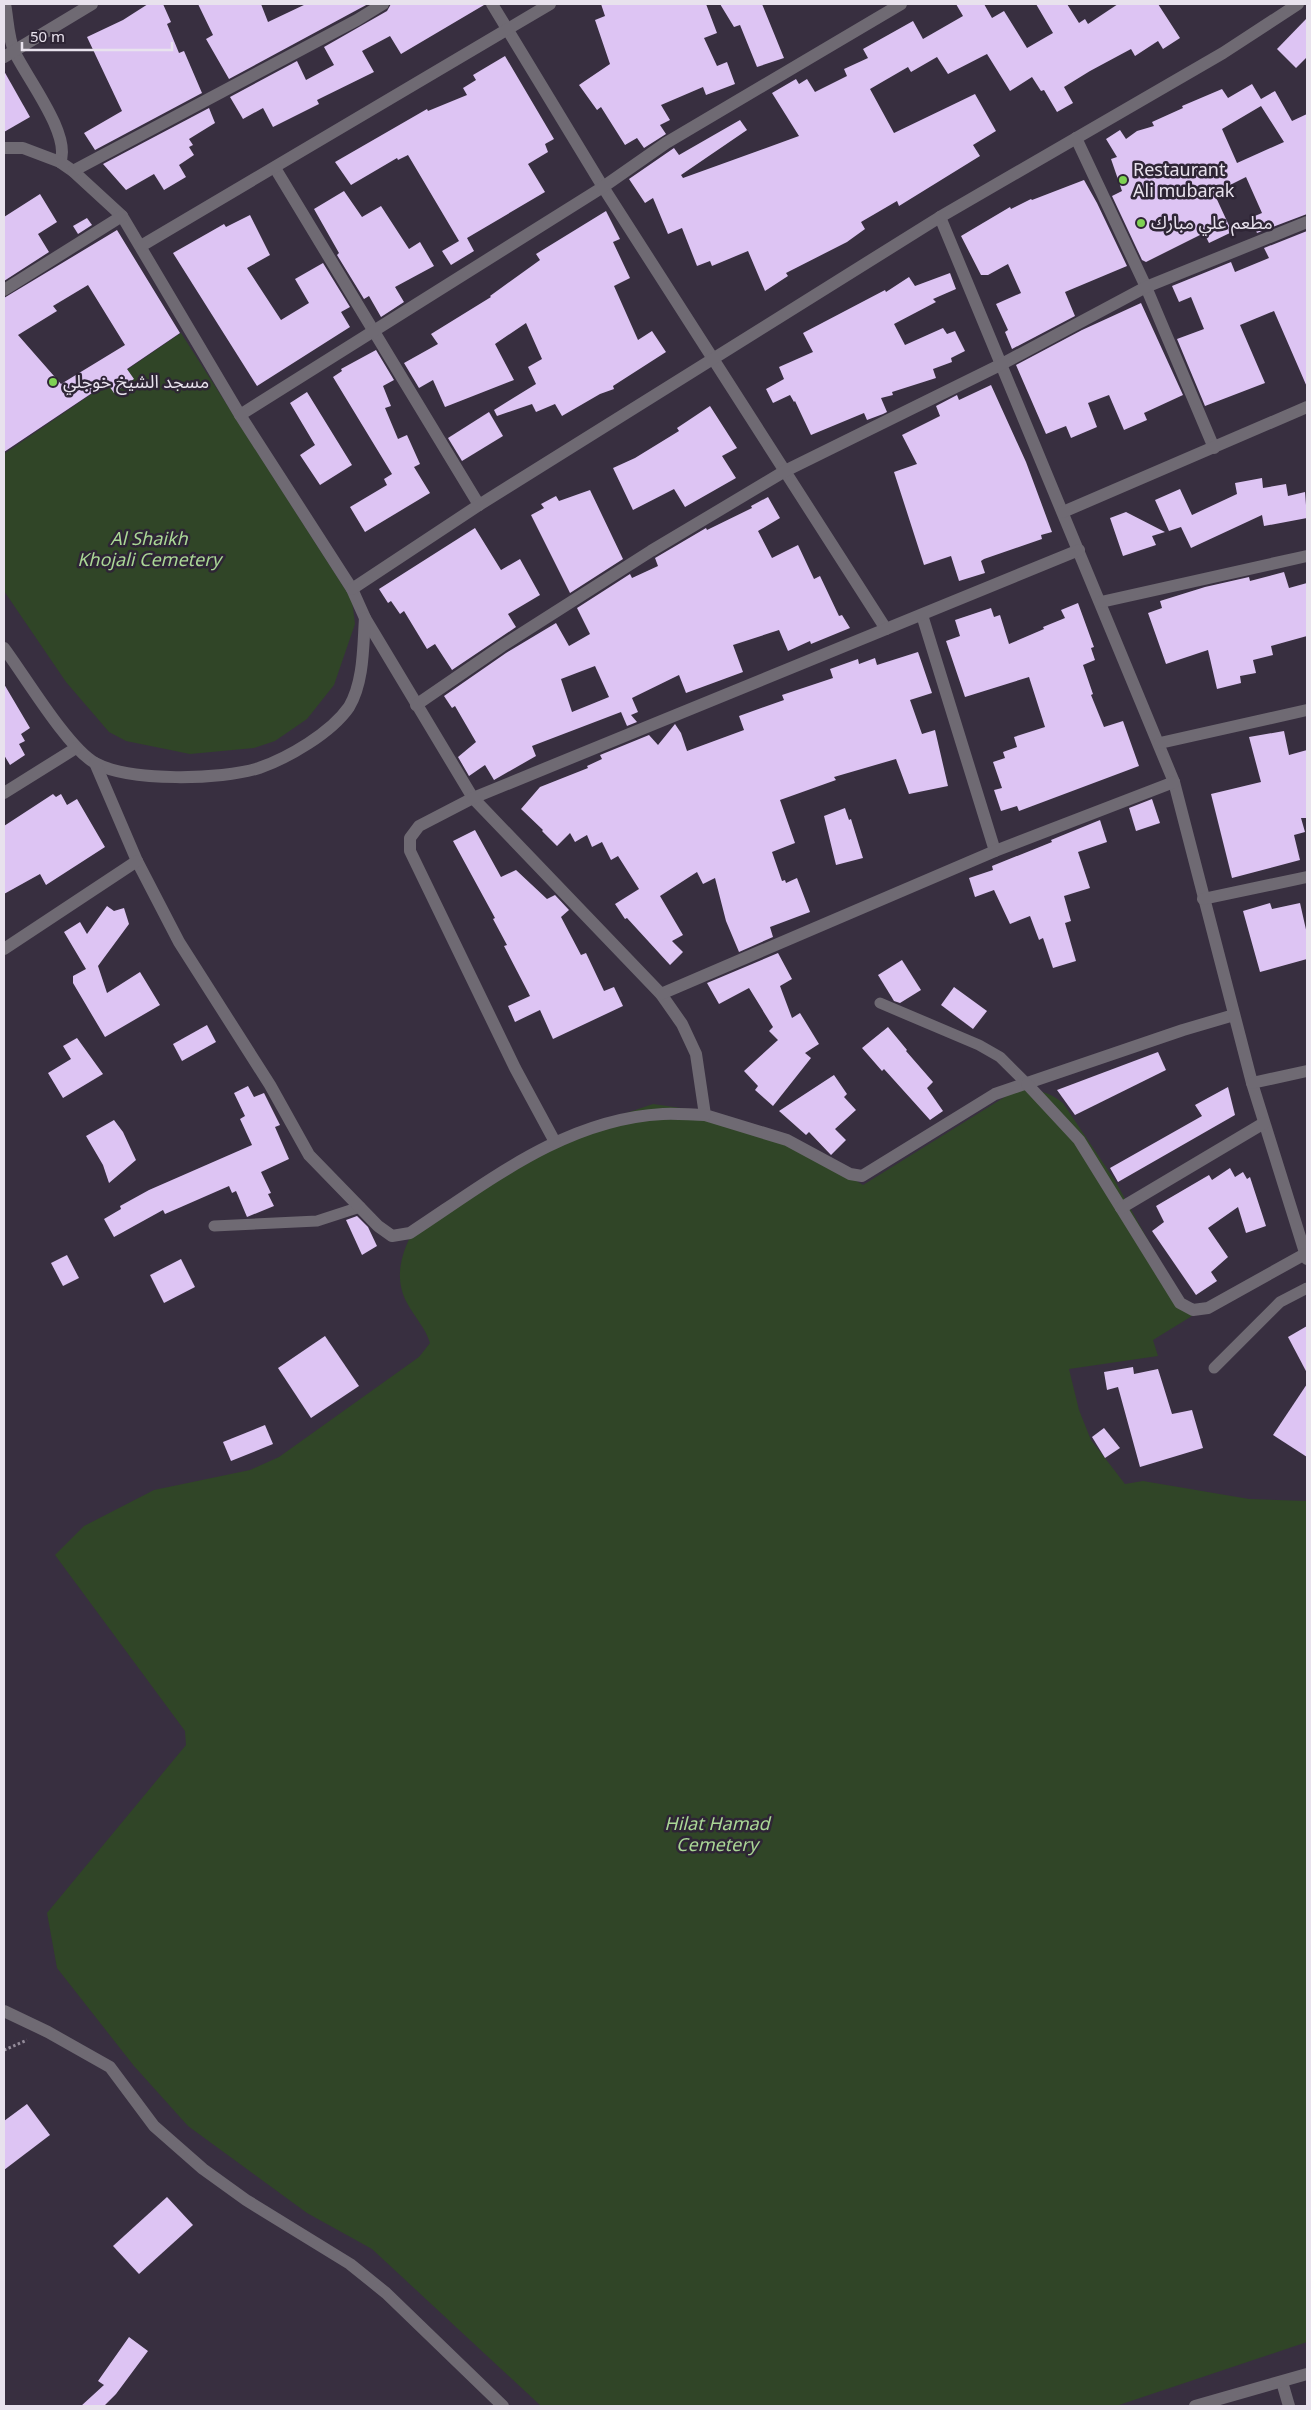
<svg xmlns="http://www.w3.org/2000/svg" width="1311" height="2410" font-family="Georgia,'Noto Sans Arabic',serif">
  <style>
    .green { fill: #304527 }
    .building { fill: #ddc4f3; fill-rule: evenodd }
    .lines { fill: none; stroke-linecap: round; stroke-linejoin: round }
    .path { stroke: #938b99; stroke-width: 3; stroke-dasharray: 2.5 2.5; stroke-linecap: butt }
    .service { stroke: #6f6a73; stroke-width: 11 }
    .minor { stroke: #6f6a73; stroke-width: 12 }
    .poi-dot { fill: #7ed153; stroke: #2e2535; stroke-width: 2 }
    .labels { text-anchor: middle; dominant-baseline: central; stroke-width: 5; stroke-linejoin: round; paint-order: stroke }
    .poi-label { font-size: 18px; fill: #e8e2ed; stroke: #2e2535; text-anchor: start }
    .park-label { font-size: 18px; font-style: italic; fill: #aad796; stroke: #2e2535 }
  </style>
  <rect width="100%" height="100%" fill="#382f40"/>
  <!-- green -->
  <g class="green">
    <polygon points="181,333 352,600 355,624 334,685 307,719 275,741 254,748 190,754 126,741 109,732 66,682 4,591 4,454"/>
    <path d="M1016,1090C1036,1090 1047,1090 1063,1103L1114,1179L1182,1301L1192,1316L1153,1340L1158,1356L1069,1369L1079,1410L1091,1440L1125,1484L1143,1481L1249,1499L1307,1501V2342L1116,2406H541L372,2249L307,2213L188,2126L134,2066L57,1968L47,1913L186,1745L185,1731L55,1555L84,1526L154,1490L250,1470L279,1457L419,1357L430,1343C425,1327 415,1318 407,1303C393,1277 402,1252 414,1229L564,1134L653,1104L688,1109L792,1140L863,1185Z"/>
  </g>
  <!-- building -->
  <g class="building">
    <polygon points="148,4 163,4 171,22 167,24 179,53 184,51 202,93 95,150 84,133 122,111 87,37 123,20"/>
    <polygon points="198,4 261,4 268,22 306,4 368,4 229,79 206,39 213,35"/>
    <polygon points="391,4 484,5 401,54 390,36 362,51 374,72 317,100 319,104 273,127 263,108 243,119 230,97 297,61 306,80 334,65 324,47 387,11"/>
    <polygon points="601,4 706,4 717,33 704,38 717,66 727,62 735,84 706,95 703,87 661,105 670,120 660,125 666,134 644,148 637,138 625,145 601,107 597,110 579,85 610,64 595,20 605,16"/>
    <polygon points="720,4 762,4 784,58 757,67 740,25 734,27"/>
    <polygon points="956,4 984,4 992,18 1004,11 1027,48 1053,33 1036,4 1067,4 1079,23 1085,19 1088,24 1118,4 1158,4 1180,38 1163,49 1158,41 1135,56 1131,49 1090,71 1064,87 1073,103 1057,112 1044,90 1041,91 1032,77 1010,91 987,54 948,74 937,57 911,72 908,67 870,89 894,133 975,94 996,131 973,145 980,156 899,206 897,201 861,222 865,229 847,242 786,273 788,276 765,291 748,251 712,266 710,261 697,266 682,228 668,234 653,198 645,203 629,179 674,148 679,155 740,120 747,130 681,175 683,178 799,136 772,93 796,79 799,84 807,79 815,92 847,76 844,69 868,58 863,49 913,21 923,39 963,16"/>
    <polygon points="1307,18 1307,57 1296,68 1277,49"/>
    <polygon points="505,56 554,139 545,144 548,152 528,164 545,192 467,238 474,251 451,265 442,251 459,241 408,155 398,160 397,158 351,185 335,162 427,109 428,111 467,95 463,88 476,80 473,75"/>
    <polygon points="4,71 30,117 4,132"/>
    <path d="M1252,84L1261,99L1275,91L1292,121L1307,114V214L1257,233L1250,218L1262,213L1246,177L1214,193L1232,232L1209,243L1204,233L1146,262L1142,260L1112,196L1122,191L1111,159L1117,157L1106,139L1120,130L1126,139L1137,131L1154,126L1152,122L1183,108L1182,106L1222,89L1228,98ZM1261,106L1284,142L1237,163L1222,129Z"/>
    <polygon points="209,108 215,123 189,139 193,145 189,147 194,155 179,165 186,177 164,190 154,174 126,190 103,164"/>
    <polygon points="1084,180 1097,203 1127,266 1065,292 1075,316 1012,349 1005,332 1008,330 996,304 1021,293 1008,264 988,275 981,275 961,236 1010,207 1011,209 1031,199 1032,200"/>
    <polygon points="344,191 362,217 381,206 409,249 420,242 434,266 395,287 404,302 381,317 369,296 364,299 337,255 339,253 314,209"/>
    <polygon points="40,194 57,222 38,234 49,252 4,281 4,217"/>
    <polygon points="606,211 620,239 613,242 630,278 614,286 638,340 652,331 666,352 613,386 614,389 600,394 562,416 555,404 536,412 532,404 497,416 494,410 536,384 528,367 542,359 526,323 495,344 514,380 445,407 433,380 419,388 404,363 438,344 431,334 491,297 490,296 540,260 536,254"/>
    <polygon points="250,215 270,255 247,268 281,320 309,303 295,279 323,263 350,307 341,312 350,327 257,386 173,253 224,224 226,227"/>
    <polygon points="87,218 92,225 78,234 73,226"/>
    <path d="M117,230L180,333L127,369L134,379L114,393L107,383L4,452V298ZM88,285L125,345L61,384L18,335L57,311L53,306Z"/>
    <polygon points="1307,231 1307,387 1274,311 1240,325 1265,383 1205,406 1177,339 1204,329 1191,297 1179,302 1172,286 1231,262 1235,272 1269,258 1264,248"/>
    <polygon points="950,273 956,289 933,299 936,302 894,324 905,345 943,328 947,334 955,331 965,351 951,358 952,362 933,369 936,378 892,392 893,395 881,398 887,412 883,414 867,420 864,413 811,435 795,401 794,402 790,395 773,403 766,389 784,379 779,367 813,352 803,333 885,290 886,292 909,277 915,286"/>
    <polygon points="1141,303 1183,395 1144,413 1147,420 1124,430 1109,395 1088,403 1097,427 1071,438 1066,426 1046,434 1016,365 1082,330"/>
    <polygon points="376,350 394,380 383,386 391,406 385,408 398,439 407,435 420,464 414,467 430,493 365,532 350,507 387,485 384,479 392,474 333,377 342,371 341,369"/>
    <polygon points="991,385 1026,462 1052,532 1041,535 1042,539 984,559 981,561 985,573 959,581 951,556 924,565 894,472 917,464 902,435 940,416 936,406 957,395 959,400"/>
    <polygon points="307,392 352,465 320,485 300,455 315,445 290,403"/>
    <polygon points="710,406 737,448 722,456 736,478 685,507 674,489 633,510 613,468 635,458 679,431 677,428"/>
    <polygon points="489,412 503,436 462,461 448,438"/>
    <polygon points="1262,478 1263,488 1286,484 1288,496 1305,492 1307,518 1264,526 1262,515 1191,548 1181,527 1169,531 1155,500 1180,489 1192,515 1237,494 1235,483"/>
    <polygon points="590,490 623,559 570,593 531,515 544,508 541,504 556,496 559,501"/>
    <path d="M768,497L780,518L758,531L772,558L798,545L814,579L820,576L839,616L842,615L850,628L811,644L810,641L788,651L779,630L733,645L743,672L686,693L679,675L632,698L638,712L631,715L637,722L627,726L621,712L532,746L536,756L494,780L485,765L469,776L458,757L476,742L455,706L452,708L444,696L506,653L556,623L569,646L590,634L577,608L630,574L632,578L658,566L655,558L706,528L707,530L752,508L751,506ZM595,666L609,697L572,712L561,679Z"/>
    <polygon points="1126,512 1165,532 1152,536 1156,545 1123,556 1110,518"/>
    <polygon points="475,528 501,570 520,559 540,595 508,614 516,627 452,670 435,644 427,649 404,611 400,614 391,601 388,603 379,589"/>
    <polygon points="1284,572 1289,588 1307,583 1307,636 1271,646 1273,655 1253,660 1256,673 1240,676 1241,683 1217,689 1208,650 1166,664 1148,613 1162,608 1160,601 1205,587 1249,577 1250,581"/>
    <polygon points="1078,603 1094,647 1091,648 1095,660 1083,665 1093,694 1091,695 1104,727 1123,721 1139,766 1019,811 1017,806 1001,811 994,790 1002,788 993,762 1005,758 1003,752 1017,747 1014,737 1045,727 1029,677 965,697 946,641 960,636 955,620 991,608 994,617 1000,615 1009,644 1044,629 1043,627 1065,618 1061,610"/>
    <polygon points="918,652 932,693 910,700 922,734 935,730 948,786 909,794 896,759 834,777 836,780 780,800 795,843 772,852 782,881 785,880 786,883 797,878 810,912 770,927 773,937 739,952 726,921 715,878 703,884 697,872 660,896 683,935 672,941 683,952 670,965 627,918 625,919 615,904 639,889 618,856 611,860 602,842 592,847 587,835 575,842 570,833 557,846 542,831 543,830 521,809 540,787 588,768 587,766 602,759 600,755 649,735 658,745 675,724 681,733 687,751 744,730 739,716 784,700 782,695 833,678 830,669 858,659 859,664 875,658 877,665"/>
    <polygon points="4,684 30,728 21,734 25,741 19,744 25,755 10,765 4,755"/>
    <polygon points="1284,731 1289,755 1307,750 1307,818 1301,818 1305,832 1294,835 1300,860 1232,878 1211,794 1261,782 1249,737"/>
    <polygon points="53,794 56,797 61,794 67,805 77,799 105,847 46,885 40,874 4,894 4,826"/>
    <polygon points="1152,799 1160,823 1136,831 1129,808"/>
    <polygon points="845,808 849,820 851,819 863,858 836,865 824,816"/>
    <polygon points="1100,820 1107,842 1078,852 1090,888 1064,896 1071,921 1065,923 1076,961 1053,968 1043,938 1039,940 1030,916 1010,924 994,890 975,897 969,878 993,870 992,866 1052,842 1051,840"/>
    <polygon points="475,830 501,877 516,870 547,899 555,895 569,910 561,917 581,955 586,953 604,991 614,987 623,1006 553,1039 540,1010 515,1022 508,1006 530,996 504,946 507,945 493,919 495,918 453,841"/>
    <polygon points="1270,903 1272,909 1300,903 1307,934 1307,959 1260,972 1243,911"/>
    <polygon points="107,906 114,911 124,908 129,924 98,966 107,993 140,972 160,1005 105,1037 73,983 73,976 86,969 64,932 80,922 87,934"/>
    <polygon points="778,953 792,979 780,986 792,1018 800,1013 819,1044 805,1053 811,1058 773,1106 755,1090 758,1086 744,1071 778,1040 769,1031 773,1027 749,988 719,1004 707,983"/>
    <polygon points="902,960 921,990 900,1003 894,1001 878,975"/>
    <polygon points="954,987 987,1011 973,1029 941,1005"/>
    <polygon points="207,1025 216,1042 182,1061 173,1044"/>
    <polygon points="888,1027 907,1050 906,1051 933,1082 927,1088 943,1111 930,1120 884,1069 882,1071 862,1048"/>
    <polygon points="77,1038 103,1074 63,1098 48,1073 71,1059 63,1046"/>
    <polygon points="1158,1052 1166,1070 1075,1115 1057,1090"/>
    <polygon points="834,1075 847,1094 844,1097 856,1110 835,1129 846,1140 831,1155 809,1132 806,1135 779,1111"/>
    <polygon points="248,1086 254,1097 264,1093 280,1125 275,1127 289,1159 261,1172 271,1193 268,1194 274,1206 247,1217 236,1191 232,1193 229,1186 165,1214 163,1210 114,1237 104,1219 121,1209 120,1206 149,1190 252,1145 240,1119 245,1116 234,1093"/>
    <polygon points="1228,1087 1235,1115 1118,1182 1110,1168 1202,1116 1195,1105"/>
    <polygon points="114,1120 123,1132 136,1160 109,1183 103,1165 86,1136"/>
    <polygon points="1230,1168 1235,1177 1243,1172 1247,1179 1250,1177 1266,1226 1246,1233 1238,1207 1208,1228 1228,1257 1211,1272 1217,1281 1196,1295 1152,1231 1164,1222 1156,1206 1209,1175 1212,1180"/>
    <polygon points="357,1216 368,1227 377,1246 362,1255 346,1220"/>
    <polygon points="67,1255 79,1278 63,1286 51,1263"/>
    <polygon points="181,1259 195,1287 164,1303 150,1275"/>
    <polygon points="1307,1326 1307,1373 1288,1337"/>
    <polygon points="325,1336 359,1386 311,1418 278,1368"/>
    <polygon points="1133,1367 1134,1374 1158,1369 1172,1414 1192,1410 1203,1448 1140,1467 1118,1387 1107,1390 1104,1372"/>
    <polygon points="1307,1384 1307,1457 1273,1435"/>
    <polygon points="265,1425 273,1444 231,1461 223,1442"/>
    <polygon points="1104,1428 1120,1448 1105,1458 1092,1437"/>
    <polygon points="27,2104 50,2135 4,2170 4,2121"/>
    <polygon points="167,2197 193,2225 139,2274 113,2246"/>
    <polygon points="129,2337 148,2351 116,2394 104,2406 81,2406 104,2385 98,2381"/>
  </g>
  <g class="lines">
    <!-- path -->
    <polyline class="path" points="4,2050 27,2040"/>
    <!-- service -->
    <g class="service">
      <polyline points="880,1003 979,1045 1000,1057 1027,1084"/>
      <polyline points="214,1226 317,1221 360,1207"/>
      <polyline points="1214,1368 1280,1302 1307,1288"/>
    </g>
    <!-- minor -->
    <g class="minor">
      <path d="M5,4C8,19 8,39 15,53C27,78 72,136 60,162"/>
      <polyline points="492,4 603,187 886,629"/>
      <polyline points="4,57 92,4"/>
      <polyline points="1076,138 1146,287 1214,448"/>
      <polyline points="4,148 23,148 60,162 73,171 122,216 240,415 352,589 365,618 473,798 661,994 682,1024 696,1054 705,1115 787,1140 850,1174 862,1176 995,1094 1183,1030 1234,1015"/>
      <polyline points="275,168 479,505"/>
      <polyline points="73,171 357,20 383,4"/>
      <polyline points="940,217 1174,782 1252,1083 1307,1259"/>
      <polyline points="141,246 550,4"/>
      <polyline points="4,290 122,216"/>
      <polyline points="240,415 603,187 666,143 901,4"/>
      <polyline points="1063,512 1307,407"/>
      <polyline points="352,589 479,505 940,217 1223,53 1298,4"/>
      <polyline points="1101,602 1307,556"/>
      <polyline points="922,615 995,851"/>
      <path d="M4,648C25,676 67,747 95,763C130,782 221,780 259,768C288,758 331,733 349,707C364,682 363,646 365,618"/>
      <polyline points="416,705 502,646 651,551 785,471 1000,365 1146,287 1307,222"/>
      <polyline points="1160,743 1307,710"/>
      <path d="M95,763L137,861L179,942L270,1085L309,1155L378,1226L392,1236L410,1233C488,1182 565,1119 663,1114C677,1113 691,1115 705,1115"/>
      <polyline points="4,793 76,748"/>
      <polyline points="1203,899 1307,877"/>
      <polyline points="4,949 137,861"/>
      <polyline points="661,994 995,851 1174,782"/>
      <polyline points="1252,1083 1307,1071"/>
      <polyline points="1027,1084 1079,1140 1180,1303 1193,1310 1208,1308 1305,1254"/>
      <polyline points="555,1142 515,1068 410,851 410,838 419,826 473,798 1079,550"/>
      <polyline points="1121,1208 1264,1123"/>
      <polyline points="4,2011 48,2032 110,2067 154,2126 203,2169 246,2200 350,2264 386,2293 503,2406"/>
      <polyline points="1282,2382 1289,2406"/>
      <polyline points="1195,2406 1307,2374"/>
    </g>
  </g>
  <!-- markers -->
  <g class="poi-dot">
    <circle cx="1123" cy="180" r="5"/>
    <circle cx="1141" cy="223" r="5"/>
    <circle cx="53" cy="382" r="5"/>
  </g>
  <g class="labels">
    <!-- poi labels -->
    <g class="poi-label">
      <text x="1133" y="170">Restaurant<tspan x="1133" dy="21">Ali mubarak</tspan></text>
      <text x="1151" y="223">مطعم علي مبارك</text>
      <text x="63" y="382">مسجد الشيخ خوجلي</text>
    </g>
    <!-- park labels -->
    <g class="park-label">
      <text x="149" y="539">Al Shaikh<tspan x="149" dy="21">Khojali Cemetery</tspan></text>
      <text x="717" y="1824">Hilat Hamad<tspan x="717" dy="21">Cemetery</tspan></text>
    </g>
  </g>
  <!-- border -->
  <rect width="1311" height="2410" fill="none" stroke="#e8e2ed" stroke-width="10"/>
  <!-- scale -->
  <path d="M22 42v8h150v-8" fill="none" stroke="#e8e2ed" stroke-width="2.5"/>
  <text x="30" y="42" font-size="15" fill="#e8e2ed" stroke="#2e2535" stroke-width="4" paint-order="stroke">50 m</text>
</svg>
